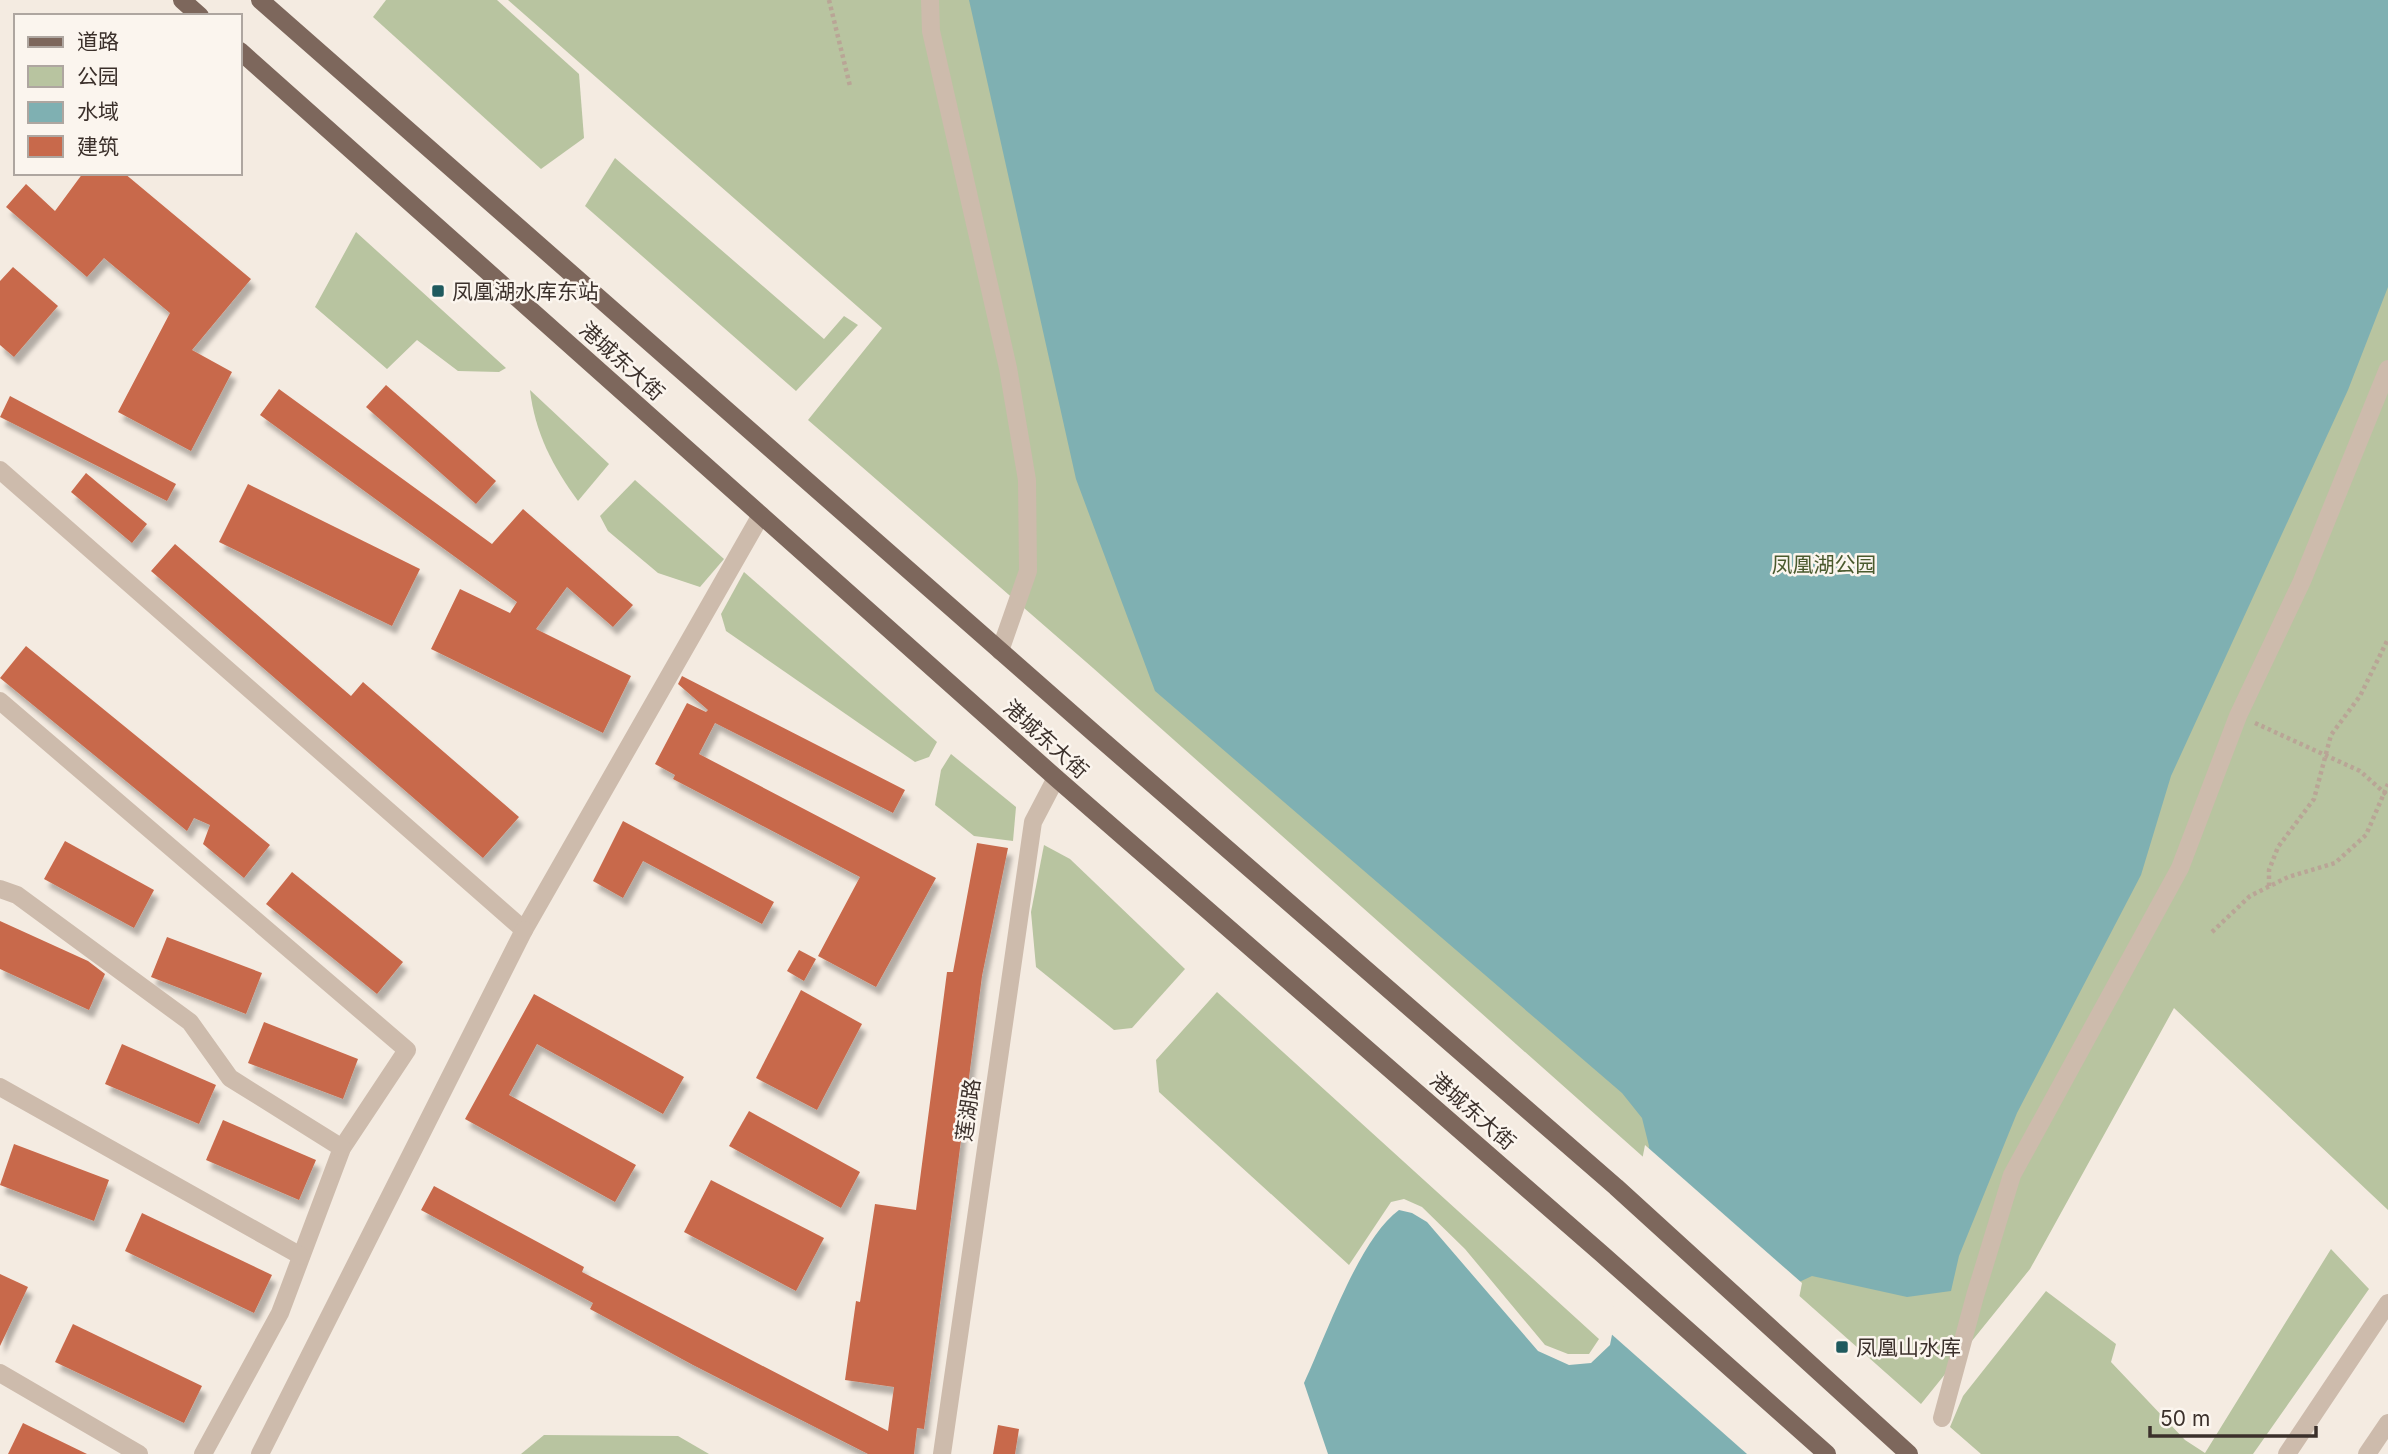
<svg xmlns="http://www.w3.org/2000/svg" width="2388" height="1454" font-family="Inter,'Noto Sans SC',sans-serif">
  <style>
    .green { fill: #b8c4a0 }
    .water { fill: #7fb0b2 }
    .pier { fill: #f4ebe1 }
    .building { fill: #c8694b; filter: url(#shadow) }
    .lines { fill: none; stroke-linecap: round; stroke-linejoin: round }
    .path { stroke: #b9a596; stroke-width: 4.5; stroke-dasharray: 3.5 3.5; stroke-linecap: butt }
    .minor { stroke: #cdbbac; stroke-width: 18 }
    .major { stroke: #7d675c; stroke-width: 18 }
    .poi-dot { fill: #1f5a5e; stroke: #fbf5ee; stroke-width: 2.5 }
    .labels { text-anchor: middle; dominant-baseline: central; stroke-width: 5; stroke-linejoin: round; paint-order: stroke }
    .poi-label { font-size: 21px; fill: #3b302b; stroke: #fbf5ee; text-anchor: start }
    .street-label { font-size: 21px; fill: #3b302b; stroke: #fbf5ee }
    .park-label { font-size: 21px; fill: #4a5a2e; stroke: #fbf5ee }
  </style>
  <defs>
    <filter id="shadow"><feDropShadow dx="4.5" dy="8" stdDeviation="2" flood-color="#0004"/></filter>
  </defs>
  <rect width="100%" height="100%" fill="#f4ebe1"/>
  <!-- green -->
  <g class="green">
    <polygon points="386,0 497,0 579,74 584,138 541,169 373,17"/>
    <polygon points="508,0 2388,0 2388,1210 2174,1008 2030,1269 1921,1404 1093,668 808,420 882,328"/>
    <polygon points="615,158 824,339 844,316 858,325 796,391 585,206"/>
    <polygon points="356,232 506,368 499,372 458,371 417,340 387,369 315,307"/>
    <path d="M530,390L609,464L578,501C553,467 535,433 530,390Z"/>
    <polygon points="635,480 724,559 700,587 658,573 608,531 600,516"/>
    <polygon points="744,572 937,742 929,757 915,762 726,631 721,614"/>
    <polygon points="951,754 1016,807 1013,841 974,836 935,805 941,770"/>
    <polygon points="1044,845 1070,859 1185,969 1132,1028 1114,1030 1036,967 1031,912"/>
    <polygon points="1217,992 1599,1339 1589,1354 1568,1354 1545,1345 1465,1249 1422,1207 1404,1199 1391,1202 1349,1265 1159,1092 1156,1060"/>
    <polygon points="2331,1249 2369,1289 2253,1454 1981,1454 1950,1427 1963,1396 2046,1291 2116,1344 2111,1362 2185,1440 2205,1453"/>
    <polygon points="544,1435 678,1436 709,1454 521,1454"/>
  </g>
  <!-- water -->
  <path class="water" d="M969,0H2388V287L2348,390L2171,776L2141,875L2017,1113L1959,1256L1951,1291L1907,1297L1812,1276L1797,1283L1765,1454H1328L1304,1383C1326,1336 1359,1239 1399,1210L1412,1213L1427,1222L1538,1351L1569,1365L1591,1363L1610,1345L1649,1146L1642,1118L1622,1093L1155,691L1076,479Z"/>
  <!-- pier -->
  <polygon class="pier" points="1645,1145 1802,1283 1768,1454 1747,1454 1609,1332"/>
  <!-- building -->
  <g class="building">
    <polygon points="83,173 124,173 251,279 192,350 232,372 191,451 118,412 170,313 104,258 87,277 6,207 26,184 55,211"/>
    <polygon points="13,267 58,306 14,357 0,345 0,281"/>
    <polygon points="386,385 496,481 476,504 366,407"/>
    <polygon points="279,389 492,544 523,509 633,605 613,627 567,587 536,629 631,676 603,733 431,649 460,589 510,613 517,602 260,415"/>
    <polygon points="10,396 176,484 167,501 0,417"/>
    <polygon points="86,473 147,524 132,543 71,492"/>
    <polygon points="248,484 420,569 392,626 219,542"/>
    <polygon points="175,544 351,696 363,682 519,817 483,858 151,571"/>
    <polygon points="26,646 270,845 244,878 203,844 210,825 194,818 187,831 0,678"/>
    <polygon points="682,676 905,790 893,813 715,723 699,754 936,878 876,987 818,956 860,877 673,779 675,775 655,764 687,703 706,712 708,710 678,684"/>
    <polygon points="623,821 774,902 762,924 643,861 623,898 593,881"/>
    <polygon points="65,841 154,890 134,928 44,879"/>
    <polygon points="977,843 1008,848 982,976 924,1429 917,1428 914,1454 868,1454 693,1365 590,1309 593,1303 421,1210 434,1186 584,1267 582,1272 888,1431 894,1387 845,1380 856,1301 860,1302 875,1204 916,1210 947,972 953,972"/>
    <polygon points="292,872 403,962 377,994 266,904"/>
    <polygon points="0,921 88,961 105,974 89,1010 0,969"/>
    <polygon points="167,937 262,973 246,1014 151,977"/>
    <polygon points="799,950 816,959 804,981 787,971"/>
    <polygon points="801,990 862,1024 817,1110 756,1078"/>
    <polygon points="534,994 684,1077 663,1114 537,1044 509,1095 636,1165 615,1202 465,1119"/>
    <polygon points="264,1022 358,1059 343,1099 248,1063"/>
    <polygon points="122,1044 216,1085 199,1124 105,1084"/>
    <polygon points="749,1111 860,1172 841,1208 729,1146"/>
    <polygon points="223,1120 316,1160 299,1200 206,1160"/>
    <polygon points="14,1144 109,1180 94,1221 0,1185"/>
    <polygon points="711,1180 824,1238 796,1291 684,1232"/>
    <polygon points="142,1213 272,1275 254,1313 125,1251"/>
    <polygon points="0,1274 28,1287 0,1346"/>
    <polygon points="73,1324 202,1386 184,1423 55,1362"/>
    <polygon points="23,1423 87,1454 8,1454"/>
    <polygon points="998,1425 1019,1429 1015,1454 993,1454"/>
  </g>
  <g class="lines">
    <!-- path -->
    <g class="path">
      <polyline points="829,0 850,86"/>
      <polyline points="2255,723 2360,771 2388,796"/>
      <polyline points="2269,886 2269,870 2278,847 2314,799 2331,735 2360,696 2388,639"/>
      <polyline points="2212,932 2250,896 2288,877 2335,863 2366,835 2388,784"/>
    </g>
    <!-- minor -->
    <g class="minor">
      <polyline points="930,0 931,31 1008,368 1027,480 1028,571 1000,651"/>
      <polyline points="0,470 524,930 761,515"/>
      <polyline points="0,701 407,1050 342,1148 280,1313 203,1454"/>
      <polyline points="0,889 17,895 190,1022 230,1078 342,1148"/>
      <polyline points="0,1087 301,1256"/>
      <polyline points="0,1373 139,1454"/>
      <polyline points="1942,1418 1975,1296 2012,1175 2180,868 2238,716 2302,581 2388,369"/>
      <polyline points="260,1454 524,930"/>
      <polyline points="942,1454 1033,822 1056,778"/>
      <polyline points="2287,1454 2388,1303"/>
      <polyline points="2367,1454 2388,1423"/>
    </g>
    <!-- major -->
    <g class="major">
      <polyline points="182,0 200,16"/>
      <polyline points="260,0 1095,734 1616,1187 1909,1454"/>
      <polyline points="240,51 1056,778 1602,1254 1827,1454"/>
    </g>
  </g>
  <!-- markers -->
  <g class="poi-dot">
    <rect x="431" y="284" width="14" height="14" rx="3.5"/>
    <rect x="1835" y="1340" width="14" height="14" rx="3.5"/>
  </g>
  <g class="labels">
    <!-- poi labels -->
    <g class="poi-label">
      <text x="452" y="291">凤凰湖水库东站</text>
      <text x="1856" y="1347">凤凰山水库</text>
    </g>
    <!-- street labels -->
    <g class="street-label">
      <text transform="translate(622 361) rotate(42)">港城东大街</text>
      <text transform="translate(1046 739) rotate(42)">港城东大街</text>
      <text transform="translate(968 1110) rotate(-82)">莲湖路</text>
      <text transform="translate(1473 1111) rotate(41)">港城东大街</text>
    </g>
    <!-- park labels -->
    <g class="park-label">
      <text x="1824" y="564">凤凰湖公园</text>
    </g>
  </g>
  <!-- legend -->
  <rect x="14" y="14" width="228" height="161" fill="#fbf5ee" stroke="#aea6a0" stroke-width="2"/>
  <rect x="28" y="37" width="35" height="10" fill="#7d675c" stroke="#aea6a0" stroke-width="2"/>
  <text x="77" y="49" font-size="21" fill="#3b302b">道路</text>
  <rect x="28" y="66" width="35" height="21" fill="#b8c4a0" stroke="#aea6a0" stroke-width="2"/>
  <text x="77" y="84" font-size="21" fill="#3b302b">公园</text>
  <rect x="28" y="102" width="35" height="21" fill="#7fb0b2" stroke="#aea6a0" stroke-width="2"/>
  <text x="77" y="119" font-size="21" fill="#3b302b">水域</text>
  <rect x="28" y="136" width="35" height="21" fill="#c8694b" stroke="#aea6a0" stroke-width="2"/>
  <text x="77" y="154" font-size="21" fill="#3b302b">建筑</text>
  <!-- scale -->
  <path d="M2150 1426v10h166v-10" fill="none" stroke="#3b302b" stroke-width="3.5"/>
  <text x="2160" y="1426" font-size="21" fill="#3b302b" stroke="#fbf5ee" stroke-width="5" paint-order="stroke">50 m</text>
</svg>
